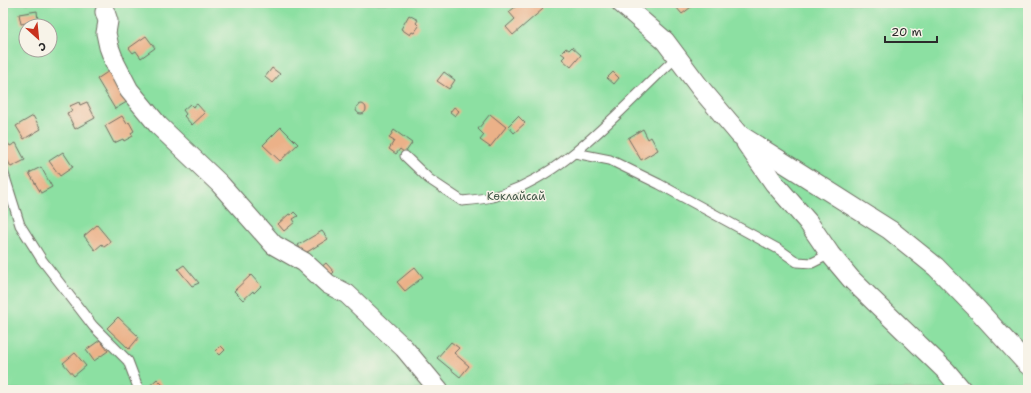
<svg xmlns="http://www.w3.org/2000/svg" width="1031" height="393" font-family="'Shantell Sans',sans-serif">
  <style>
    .green { fill: #8ce0a2; stroke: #5c8666; fill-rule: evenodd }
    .building { fill: #ebb188 }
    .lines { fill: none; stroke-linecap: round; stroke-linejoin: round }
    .lane-casing { stroke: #6e6c61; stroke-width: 11 }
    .street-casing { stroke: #6e6c61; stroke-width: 21 }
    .lane { stroke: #fff; stroke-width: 9 }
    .street { stroke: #fff; stroke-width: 19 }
    .labels { text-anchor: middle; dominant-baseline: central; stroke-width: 3; stroke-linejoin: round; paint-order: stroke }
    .park-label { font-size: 11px; fill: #435849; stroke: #f7f3e8 }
  </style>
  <rect width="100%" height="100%" fill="#f7f3e8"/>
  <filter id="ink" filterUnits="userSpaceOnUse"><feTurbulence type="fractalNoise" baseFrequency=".025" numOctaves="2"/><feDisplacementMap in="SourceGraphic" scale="8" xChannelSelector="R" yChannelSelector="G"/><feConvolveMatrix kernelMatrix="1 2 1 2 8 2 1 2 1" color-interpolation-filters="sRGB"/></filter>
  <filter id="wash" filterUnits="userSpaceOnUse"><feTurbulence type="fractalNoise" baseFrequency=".012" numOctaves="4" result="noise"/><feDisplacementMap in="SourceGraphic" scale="16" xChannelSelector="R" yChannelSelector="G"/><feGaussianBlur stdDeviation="0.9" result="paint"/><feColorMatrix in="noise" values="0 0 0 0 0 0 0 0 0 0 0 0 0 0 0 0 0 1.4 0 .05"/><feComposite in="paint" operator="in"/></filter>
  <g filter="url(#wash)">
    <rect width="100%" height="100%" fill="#ebe4c5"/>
    <!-- green -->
    <path class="green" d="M3,3H1028V390H3ZM26,26H50V50H26Z"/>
    <g id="blocks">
      <!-- building -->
      <g class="building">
        <polygon points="520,3 530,3 532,5 535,3 538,3 543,9 513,35 506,27 515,19 509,12"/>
        <polygon points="682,3 694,3 695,4 682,14 676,7"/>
        <polygon points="37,11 38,21 21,24 19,14"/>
        <polygon points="409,15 418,20 416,23 419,26 414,33 412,32 410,35 401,29"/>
        <polygon points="146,36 155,48 141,58 136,51 133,53 129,48"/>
        <polygon points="572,47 581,55 571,67 562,59 565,56 561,53 566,48 569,50"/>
        <polygon points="272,68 280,74 272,83 265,77"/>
        <polygon points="112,69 130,100 115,109 97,79"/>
        <polygon points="444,72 455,80 449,89 437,81"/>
        <polygon points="613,72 619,78 614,84 607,78"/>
        <polygon points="79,102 80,105 87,102 95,118 75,129 67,113 72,111 70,106"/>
        <polygon points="190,104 193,107 197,104 205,113 192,125 184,116 186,114 183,110"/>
        <circle cx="361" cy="109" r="5"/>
        <polygon points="454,107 459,111 455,116 450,112"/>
        <polygon points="490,114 506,127 490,147 480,140 484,135 478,129"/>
        <polygon points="33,116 41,129 24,139 16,126"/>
        <polygon points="122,116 127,124 129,122 134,131 131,133 133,136 124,141 123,139 114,143 105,126"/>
        <polygon points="518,116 525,123 514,133 508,126"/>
        <polygon points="281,127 298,144 280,161 263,145"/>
        <polygon points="643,129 648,139 651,137 658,150 641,160 628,138"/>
        <polygon points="394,130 412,143 405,153 400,149 396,154 389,149 394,141 389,138"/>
        <polygon points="8,143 10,146 16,143 25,160 11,167 3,151 3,145"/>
        <polygon points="63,152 73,167 60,176 49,161"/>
        <polygon points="41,167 52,187 41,193 29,173"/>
        <polygon points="294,212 298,216 293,219 295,222 284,231 278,224 289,214 291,215"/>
        <polygon points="97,225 111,242 104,247 102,244 95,250 84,236"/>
        <polygon points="322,231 328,239 304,254 298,245"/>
        <polygon points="326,263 334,272 328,278 319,269"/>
        <polygon points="184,265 199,283 192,286 178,269"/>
        <polygon points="415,267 423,277 405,291 397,282"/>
        <polygon points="251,275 261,286 254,293 253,291 243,300 234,291"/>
        <polygon points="118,317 139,337 129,349 107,328"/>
        <polygon points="100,340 108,351 94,361 86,350"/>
        <polygon points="451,342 459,348 454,353 469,366 460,377 437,358"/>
        <polygon points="221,346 225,350 220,355 216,351"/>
        <polygon points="75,353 86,366 74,376 63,363"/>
        <polygon points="157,379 168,390 145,390"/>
      </g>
    </g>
  </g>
  <g filter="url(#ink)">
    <use href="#blocks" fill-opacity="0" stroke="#6e6c61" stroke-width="1"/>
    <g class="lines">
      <defs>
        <g id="lane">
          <polyline points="575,153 610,160 659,184 780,250 797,262 812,263 830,254"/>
          <path d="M405,156L429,179L462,201C472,200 483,199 492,197C566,178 622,106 677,57"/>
          <polyline points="3,171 20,225 42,260 93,326 128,361 139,390"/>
        </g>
        <g id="street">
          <polyline points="621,3 665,41 701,89 740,135 890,230 936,267 977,309 1028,365"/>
          <polyline points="105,12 108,21 106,33 109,47 115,63 129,90 158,125 220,184 274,245 304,262 328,284 347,294 404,348 439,390"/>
          <polyline points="746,143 774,183 808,222 830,254 851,279 946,371 962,390"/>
        </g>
      </defs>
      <!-- lane casing -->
      <use href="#lane" class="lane-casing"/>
      <!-- street casing -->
      <use href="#street" class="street-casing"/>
      <!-- lane -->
      <use href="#lane" class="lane"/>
      <!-- street -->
      <use href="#street" class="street"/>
    </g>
  </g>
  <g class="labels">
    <!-- park labels -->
    <g class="park-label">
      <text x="516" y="196">Көклайсай</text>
    </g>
  </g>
  <!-- margin -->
  <rect width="1031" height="393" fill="none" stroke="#f7f3e8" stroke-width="16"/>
  <!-- north arrow -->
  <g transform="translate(38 38) rotate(153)"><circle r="19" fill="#f7f3e8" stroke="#a5a39c"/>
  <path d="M0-3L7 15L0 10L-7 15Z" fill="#c8321e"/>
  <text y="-6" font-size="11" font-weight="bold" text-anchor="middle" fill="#2b2b2b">С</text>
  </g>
  <!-- scale -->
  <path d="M885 36v6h52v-6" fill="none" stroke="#2b2b2b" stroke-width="2"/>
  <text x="891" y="36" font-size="12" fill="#2b2b2b" stroke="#f7f3e8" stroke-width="3" paint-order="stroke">20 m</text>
</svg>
